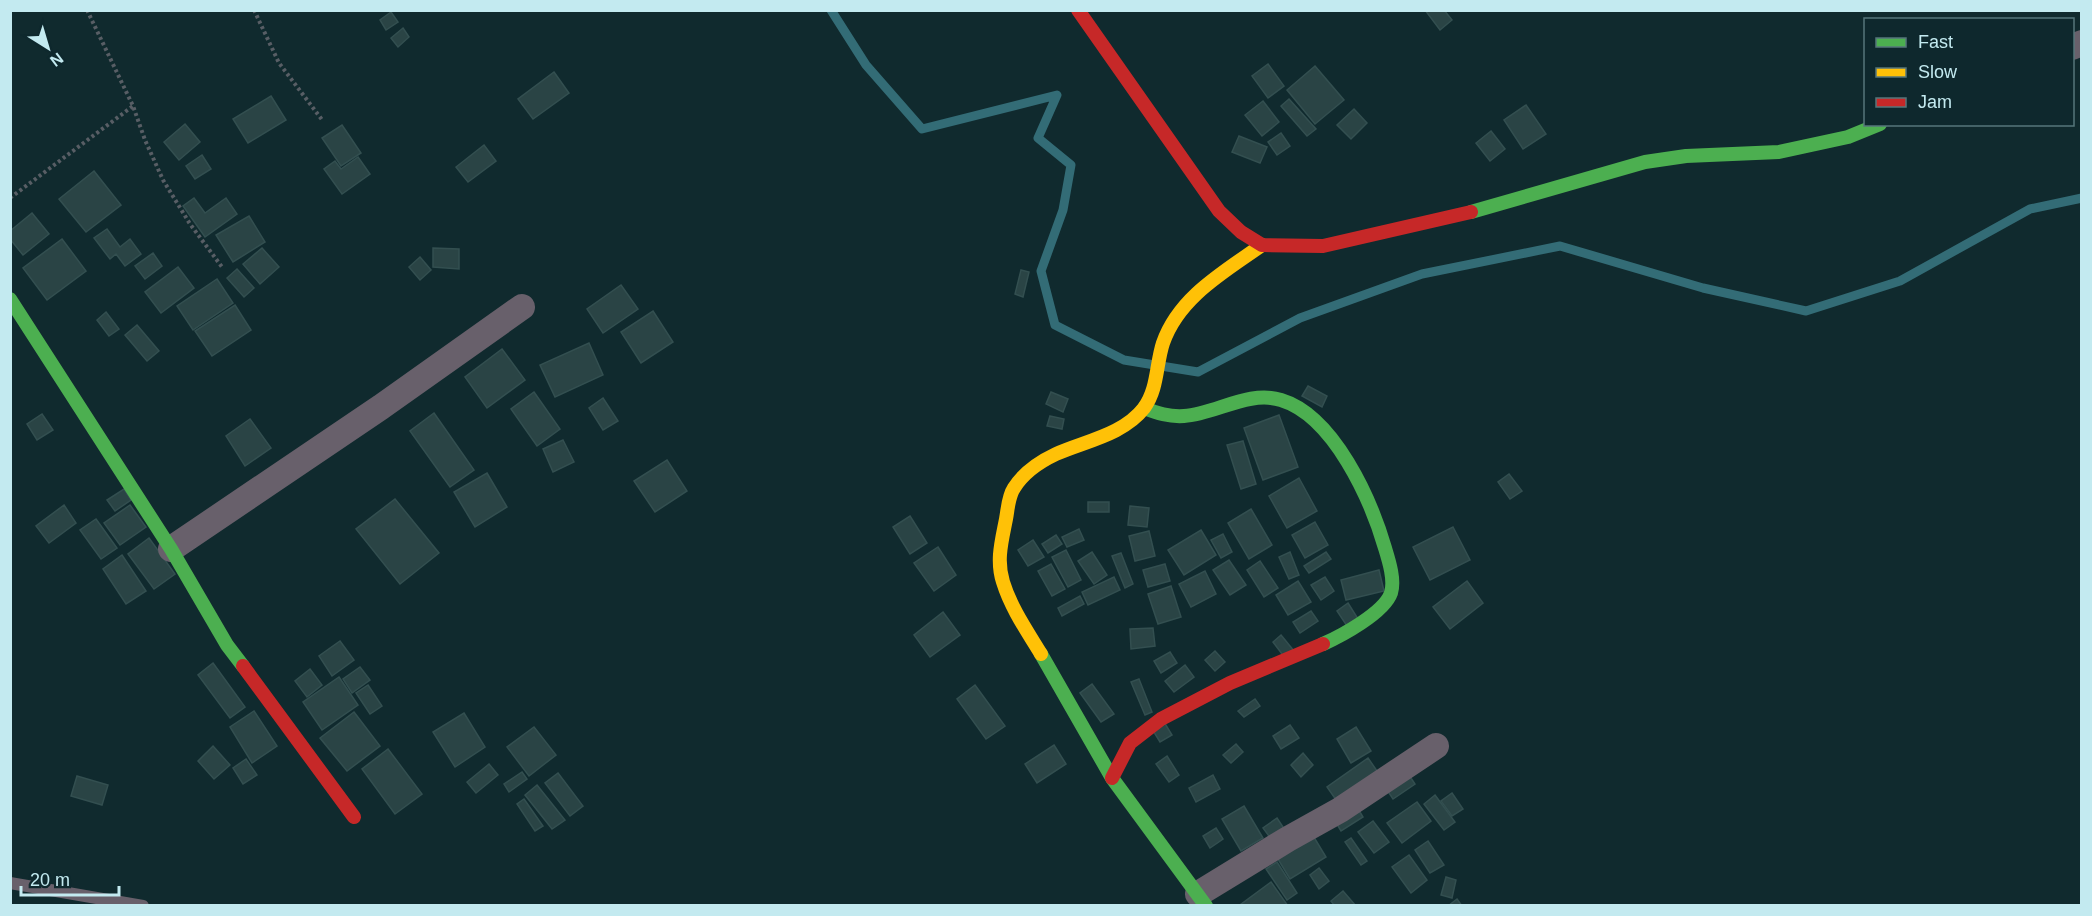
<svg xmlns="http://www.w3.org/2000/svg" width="2092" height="916" font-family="Helvetica,sans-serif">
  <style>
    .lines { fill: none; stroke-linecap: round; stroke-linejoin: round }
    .stream { stroke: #336c76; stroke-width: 9 }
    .building { fill: #2a4445; stroke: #334f50; stroke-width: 1.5 }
    .path { stroke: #585e65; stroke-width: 4; stroke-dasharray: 3 3; stroke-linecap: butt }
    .lane { stroke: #68606b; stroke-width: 12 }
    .street { stroke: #68606b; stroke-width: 26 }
    .fast { stroke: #4caf50; stroke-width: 14 }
    .slow { stroke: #ffc107; stroke-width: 14 }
    .jam { stroke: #c62828; stroke-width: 14 }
  </style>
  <rect width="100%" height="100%" fill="#102a2e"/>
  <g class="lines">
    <!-- stream -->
    <polyline class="stream" points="831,10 866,65 922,129 1057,95 1038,138 1071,165 1063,210 1041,271 1055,325 1124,360 1198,372 1300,318 1422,274 1560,246 1703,288 1806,311 1900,281 2030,209 2082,198"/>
  </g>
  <!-- building -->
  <g class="building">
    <polygon points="1425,10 1444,10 1452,20 1440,30"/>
    <polygon points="391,12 398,22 386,30 380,20"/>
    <polygon points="403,28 409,37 398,47 391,38"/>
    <polygon points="1268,64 1284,86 1268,98 1252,76"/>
    <polygon points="1315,66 1344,100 1315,124 1287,90"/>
    <polygon points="554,72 569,93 533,119 518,99"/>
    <polygon points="271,96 286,120 248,143 233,119"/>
    <polygon points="1289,99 1316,129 1307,136 1281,106"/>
    <polygon points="1263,101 1279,122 1262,136 1245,115"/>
    <polygon points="1526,105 1546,134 1523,149 1504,120"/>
    <polygon points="1354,109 1367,123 1351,139 1337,125"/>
    <polygon points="185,124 200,142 179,160 164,142"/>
    <polygon points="342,125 361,153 341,166 322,138"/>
    <polygon points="1491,131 1505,149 1490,161 1476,143"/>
    <polygon points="1281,133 1290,146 1277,155 1268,142"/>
    <polygon points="1239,136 1267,147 1260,163 1232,152"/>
    <polygon points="484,145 496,161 468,182 456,167"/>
    <polygon points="202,155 211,169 195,179 186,166"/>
    <polygon points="358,157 370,174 342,194 324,169 335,161 341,169"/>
    <polygon points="94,171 121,205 86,232 59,199"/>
    <polygon points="194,198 205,213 226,198 237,214 205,237 183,206"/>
    <polygon points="32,213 49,234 23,255 10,239 10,231"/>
    <polygon points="249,216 265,242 233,262 216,235"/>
    <polygon points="107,229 120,247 130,239 141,254 125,266 116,254 110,259 94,238"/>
    <polygon points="62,239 86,271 47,300 23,268"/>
    <polygon points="262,248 279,267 260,284 243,264"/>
    <polygon points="433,248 459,249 459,269 433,267"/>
    <polygon points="153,253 162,266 145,279 135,266"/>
    <polygon points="420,257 431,270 420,280 409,267"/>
    <polygon points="178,267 194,288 161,313 145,292"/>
    <polygon points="237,269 254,288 244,297 227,278"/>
    <polygon points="1021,270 1029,272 1023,297 1015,294"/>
    <polygon points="217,279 233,303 193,330 177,306"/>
    <polygon points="621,285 638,309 603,333 587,309"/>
    <polygon points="235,305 251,330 212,356 195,331"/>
    <polygon points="653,311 673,342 641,363 621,332"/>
    <polygon points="106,312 119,329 109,336 97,320"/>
    <polygon points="137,325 159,351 147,361 125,335"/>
    <polygon points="589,343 603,375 555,397 540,365"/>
    <polygon points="502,349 525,380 487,408 465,377"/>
    <polygon points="1308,386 1327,396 1322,407 1302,396"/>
    <polygon points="534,392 560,429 537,446 511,409"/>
    <polygon points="1051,392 1068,399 1063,412 1046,404"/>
    <polygon points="603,398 618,421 603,430 589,408"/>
    <polygon points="434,413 474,470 450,487 410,431"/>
    <polygon points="42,414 53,430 37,440 27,424"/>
    <polygon points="1279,415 1298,467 1263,480 1244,428"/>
    <polygon points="1050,416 1064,419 1062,429 1047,426"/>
    <polygon points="250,419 271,448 245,466 226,436"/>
    <polygon points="563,440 574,462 553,472 543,449"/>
    <polygon points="1243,441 1256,484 1241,489 1227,445"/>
    <polygon points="667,460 687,491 655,512 634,481"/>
    <polygon points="487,473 507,507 475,527 454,492"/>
    <polygon points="1509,474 1522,491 1510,499 1498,482"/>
    <polygon points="1299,478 1317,511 1287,528 1269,496"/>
    <polygon points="124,489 131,500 115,511 107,500"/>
    <polygon points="395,499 439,553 400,584 356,529"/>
    <rect x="1088" y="502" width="21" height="10"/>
    <polygon points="64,505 76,523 49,543 36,526"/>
    <polygon points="130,505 146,527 120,545 104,523"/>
    <polygon points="1130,506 1149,508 1147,527 1128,525"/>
    <polygon points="1251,509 1272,545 1249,559 1228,523"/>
    <polygon points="910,516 927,543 910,554 893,527"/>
    <polygon points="96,519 117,548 101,559 80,530"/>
    <polygon points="1315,522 1328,545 1305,558 1292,535"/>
    <polygon points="1453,527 1470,560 1430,580 1413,547"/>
    <polygon points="1079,529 1084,540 1067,547 1062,537"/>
    <polygon points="1201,530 1216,555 1184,575 1168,550"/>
    <polygon points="1149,531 1155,556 1135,561 1129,536"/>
    <polygon points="1223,534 1232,552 1221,558 1211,540"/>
    <polygon points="1056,535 1062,544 1048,553 1042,544"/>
    <polygon points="149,538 175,574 154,589 128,554"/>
    <polygon points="1033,540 1044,557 1028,566 1018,550"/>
    <polygon points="938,547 956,575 934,591 914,563"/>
    <polygon points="1066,550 1081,580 1068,587 1052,557"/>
    <polygon points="1092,552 1107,575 1094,584 1078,561"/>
    <polygon points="1290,552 1299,575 1289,579 1279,557"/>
    <polygon points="1326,552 1331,559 1309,573 1304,566"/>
    <polygon points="1121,553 1133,584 1125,588 1112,556"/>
    <polygon points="122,555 146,591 126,604 103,569"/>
    <polygon points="1229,560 1246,585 1230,595 1213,570"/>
    <polygon points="1260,561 1278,588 1264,597 1247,570"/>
    <polygon points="1051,564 1065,589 1052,596 1038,571"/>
    <polygon points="1165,564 1170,581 1148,587 1143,570"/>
    <polygon points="1379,570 1384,591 1346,600 1341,580"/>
    <polygon points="1205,571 1216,594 1191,607 1179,584"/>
    <polygon points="1114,577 1120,590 1088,605 1082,592"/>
    <polygon points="1325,577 1334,591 1321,600 1311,585"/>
    <polygon points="1298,581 1311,602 1288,615 1276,595"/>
    <polygon points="1467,581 1483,603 1450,629 1433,607"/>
    <polygon points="1171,586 1181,617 1158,624 1148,594"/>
    <polygon points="1080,596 1084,604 1062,616 1058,608"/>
    <polygon points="1348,603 1360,622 1349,629 1337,611"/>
    <polygon points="1311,611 1318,621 1300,633 1293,622"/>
    <polygon points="943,612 960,635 930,657 914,635"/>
    <polygon points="1153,628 1155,646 1131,649 1130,629"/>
    <polygon points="1281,635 1294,651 1285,658 1273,642"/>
    <polygon points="340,641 354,660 332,676 319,656"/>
    <polygon points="1215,651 1225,662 1215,671 1205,660"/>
    <polygon points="1170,652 1177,663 1161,673 1154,661"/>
    <polygon points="213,663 245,707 230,718 198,675"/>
    <polygon points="1185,665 1194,677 1174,692 1165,681"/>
    <polygon points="360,667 370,680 352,693 343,679"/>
    <polygon points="310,669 322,685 307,697 295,681"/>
    <polygon points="339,677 358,705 322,730 303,702"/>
    <polygon points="1139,679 1152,712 1145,715 1131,682"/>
    <polygon points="1092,684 1114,714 1101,722 1080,693"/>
    <polygon points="368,685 382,706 370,714 356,693"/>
    <polygon points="975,685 1005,726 986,739 957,699"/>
    <polygon points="1255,699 1260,706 1244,717 1238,711"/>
    <polygon points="254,711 277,746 252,763 230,727"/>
    <polygon points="354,712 380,746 347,771 320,738"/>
    <polygon points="464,713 485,747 455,767 433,732"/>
    <polygon points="1164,722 1172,735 1160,742 1152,729"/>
    <polygon points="1290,725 1299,738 1281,749 1273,736"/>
    <polygon points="534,727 556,755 529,776 507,747"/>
    <polygon points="1356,727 1371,751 1351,763 1337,739"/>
    <polygon points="1236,744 1243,752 1231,763 1223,755"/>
    <polygon points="1054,745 1066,764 1037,783 1025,764"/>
    <polygon points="213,746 230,765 214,779 198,761"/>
    <polygon points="388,749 422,794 395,814 362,769"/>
    <polygon points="1303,753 1313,765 1301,777 1291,765"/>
    <polygon points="1167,756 1179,775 1169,782 1156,764"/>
    <polygon points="1368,758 1382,778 1341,807 1327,787"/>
    <polygon points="246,759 257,775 243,784 233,768"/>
    <polygon points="489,764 498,775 476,793 467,782"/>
    <polygon points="1405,769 1415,784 1393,799 1383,784"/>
    <polygon points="522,772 527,779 509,792 504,784"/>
    <polygon points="558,773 583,806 570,816 545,783"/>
    <polygon points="1213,775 1220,789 1196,802 1189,788"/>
    <polygon points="77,776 108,785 102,805 71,796"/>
    <polygon points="537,785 565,820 552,829 525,795"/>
    <polygon points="1452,793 1463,809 1452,816 1441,801"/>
    <polygon points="1435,795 1455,822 1444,830 1424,804"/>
    <polygon points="524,799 543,826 535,831 517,804"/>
    <polygon points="1417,802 1431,821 1402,843 1387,823"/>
    <polygon points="1244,806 1263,838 1241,851 1222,819"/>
    <polygon points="1357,807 1363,817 1341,831 1335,821"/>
    <polygon points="1277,818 1287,833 1274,843 1263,828"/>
    <polygon points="1373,821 1389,842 1374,853 1358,832"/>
    <polygon points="1216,828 1223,839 1210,848 1203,836"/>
    <polygon points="1309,829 1326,857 1290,879 1273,851"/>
    <polygon points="1351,838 1367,861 1361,865 1345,842"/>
    <polygon points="1428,841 1444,865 1430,873 1415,850"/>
    <polygon points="1409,855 1427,880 1411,893 1392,867"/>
    <polygon points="1277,862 1297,893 1287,900 1266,869"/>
    <polygon points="1319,868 1329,881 1319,889 1310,875"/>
    <polygon points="1446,877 1456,880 1452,898 1441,895"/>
    <polygon points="1271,882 1288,906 1240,906 1240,905"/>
    <polygon points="1343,891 1356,906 1335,906 1331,901"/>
    <polygon points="1457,899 1462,906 1448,906"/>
  </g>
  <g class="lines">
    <!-- path -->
    <g class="path">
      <polyline points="87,10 133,106 145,140 163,180 190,224 222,267"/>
      <polyline points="254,10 279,63 323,121"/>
      <polyline points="10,198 133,106"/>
    </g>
    <!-- lane -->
    <polyline class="lane" points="10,883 143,906"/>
    <!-- street -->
    <g class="street">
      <polyline points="2072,47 2082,43"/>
      <polyline points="171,549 381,407 522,307"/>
      <polyline points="1198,894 1288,839 1340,810 1436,746"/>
    </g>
    <!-- fast -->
    <g class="fast">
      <polyline points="1471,212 1645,162 1686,156 1779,152 1848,137 1880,124"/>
      <polyline points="10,299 171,549 227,645 243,666"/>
      <path d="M1144,408C1157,413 1169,417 1184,416C1216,414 1248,390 1281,400C1334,416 1371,500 1385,548C1389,561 1395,580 1391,593C1384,613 1341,636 1323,644"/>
      <polyline points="1041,654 1112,778 1206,906"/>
    </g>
    <!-- slow -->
    <path class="slow" d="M1041,654C1027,631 1011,608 1003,582C996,560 1002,540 1006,519C1008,509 1008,497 1014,488C1024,472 1039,462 1056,454C1085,441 1123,435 1144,408C1158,389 1156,364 1163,343C1179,297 1224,272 1262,245"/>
    <!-- jam -->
    <g class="jam">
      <polyline points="1078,10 1219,211 1241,232 1262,245 1323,246 1471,212"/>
      <polyline points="243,666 354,817"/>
      <polyline points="1112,778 1130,743 1161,719 1230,683 1323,644"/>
    </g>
  </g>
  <!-- border -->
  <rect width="2092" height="916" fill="none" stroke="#c3eaf0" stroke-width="24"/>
  <!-- legend -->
  <rect x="1864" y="18" width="210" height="108" fill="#0e282d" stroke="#56767b" stroke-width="1.5"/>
  <rect x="1876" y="38" width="30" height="9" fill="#4caf50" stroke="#56767b" stroke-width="1.5"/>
  <text x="1918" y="48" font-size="18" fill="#c3eaf0">Fast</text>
  <rect x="1876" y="68" width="30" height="9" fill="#ffc107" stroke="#56767b" stroke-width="1.5"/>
  <text x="1918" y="78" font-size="18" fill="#c3eaf0">Slow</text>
  <rect x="1876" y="98" width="30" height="9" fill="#c62828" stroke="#56767b" stroke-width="1.5"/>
  <text x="1918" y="108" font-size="18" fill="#c3eaf0">Jam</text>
  <!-- north arrow -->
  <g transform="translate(48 48) rotate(143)" stroke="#0e282d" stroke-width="4.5" paint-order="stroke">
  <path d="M0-4.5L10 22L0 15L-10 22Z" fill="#c3eaf0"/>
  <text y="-9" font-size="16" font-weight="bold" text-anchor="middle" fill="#c3eaf0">N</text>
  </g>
  <!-- scale -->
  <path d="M21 886v9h98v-9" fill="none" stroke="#c3eaf0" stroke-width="3"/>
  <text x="30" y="886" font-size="18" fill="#c3eaf0" stroke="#0e282d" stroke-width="4.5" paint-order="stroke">20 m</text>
</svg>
